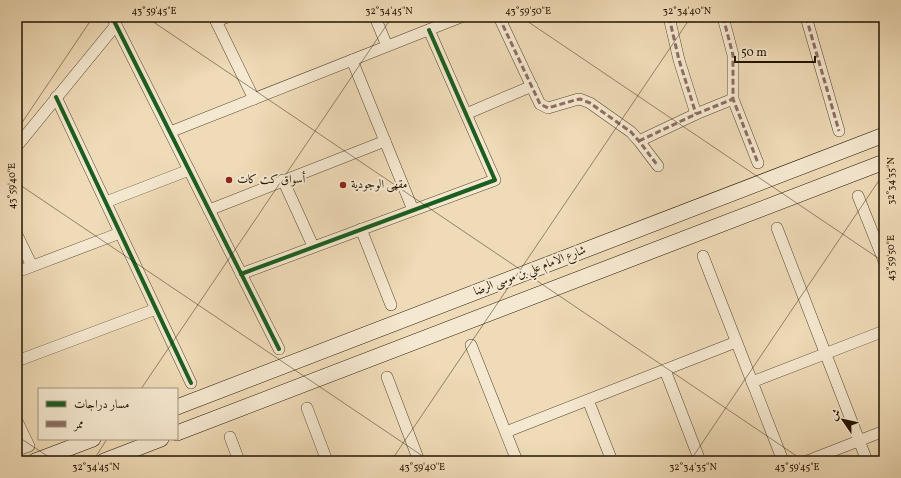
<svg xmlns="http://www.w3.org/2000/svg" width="901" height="478" font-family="Vollkorn,Amiri,serif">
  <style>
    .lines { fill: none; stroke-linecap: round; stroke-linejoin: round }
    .minor-casing { stroke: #56462e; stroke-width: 12 }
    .secondary-casing { stroke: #231400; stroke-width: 16 }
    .minor { stroke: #f5e8d0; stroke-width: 11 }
    .secondary { stroke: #f5e8d0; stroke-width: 15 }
    .quiet { stroke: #8d6e63; stroke-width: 3; stroke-dasharray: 6 3; stroke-linecap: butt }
    .cycleway-casing { stroke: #f5e8d0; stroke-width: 6 }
    .cycleway { stroke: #1b5e20; stroke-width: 4 }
    .ticks { fill: none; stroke: #231400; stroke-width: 1; stroke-opacity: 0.45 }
    .poi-dot { fill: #8f2418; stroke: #f5e8d0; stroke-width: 1.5 }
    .labels { text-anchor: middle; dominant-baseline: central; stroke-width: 4; stroke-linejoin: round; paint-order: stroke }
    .poi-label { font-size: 12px; fill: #231400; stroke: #f5e8d0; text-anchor: start }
    .street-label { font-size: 12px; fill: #231400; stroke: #f5e8d0 }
    .neatline { fill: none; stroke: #231400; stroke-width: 1.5 }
    .ticks-label { font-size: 10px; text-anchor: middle; fill: #231400 }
  </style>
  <rect width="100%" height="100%" fill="#efdbb7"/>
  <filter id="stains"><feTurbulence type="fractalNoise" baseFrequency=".005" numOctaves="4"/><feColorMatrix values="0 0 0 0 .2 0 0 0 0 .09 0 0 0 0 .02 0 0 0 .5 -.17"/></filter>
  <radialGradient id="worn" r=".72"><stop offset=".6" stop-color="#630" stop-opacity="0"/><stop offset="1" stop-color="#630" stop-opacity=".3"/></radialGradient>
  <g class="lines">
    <defs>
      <g id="minor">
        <polyline points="112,17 279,349"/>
        <polyline points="214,17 254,99"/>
        <polyline points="375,17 387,46"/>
        <polyline points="499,17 540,104 548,108 575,100 580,99 590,103 631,132 639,141 658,166"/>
        <polyline points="669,17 679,60 696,114"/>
        <polyline points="723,17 733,55 733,99 758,163"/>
        <polyline points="806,17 839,131"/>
        <polyline points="216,21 227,17"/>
        <polyline points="352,60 413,210"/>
        <polyline points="56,97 191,383"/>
        <polyline points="466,114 532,86"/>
        <polyline points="170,132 461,17"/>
        <polyline points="639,141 696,114 733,99"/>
        <polyline points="17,146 116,25"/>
        <polyline points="283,180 313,246"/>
        <polyline points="858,196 884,261"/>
        <polyline points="106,202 189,170"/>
        <polyline points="209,210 385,141"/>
        <polyline points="777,228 867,461"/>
        <polyline points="361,229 391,305"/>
        <polyline points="17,235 32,266"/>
        <polyline points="703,256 783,461"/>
        <polyline points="17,272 120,233"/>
        <polyline points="241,274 495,180 429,30"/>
        <polyline points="471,345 517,461"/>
        <polyline points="17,361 156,309"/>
        <polyline points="665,370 700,461"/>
        <polyline points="387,377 419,461"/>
        <polyline points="752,382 884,331"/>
        <polyline points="588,400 612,461"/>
        <polyline points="307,408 327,461"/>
        <polyline points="17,421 29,446 17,450"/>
        <polyline points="506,432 736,342"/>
        <polyline points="230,437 239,461"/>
        <polyline points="807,461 884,431"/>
      </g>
      <g id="secondary">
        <polyline points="177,407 884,135"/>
        <polyline points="177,433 884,162"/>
        <polyline points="35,461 93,439"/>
        <polyline points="104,461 161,439"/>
      </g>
    </defs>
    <!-- minor casing -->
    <use href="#minor" class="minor-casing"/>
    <!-- secondary casing -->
    <use href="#secondary" class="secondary-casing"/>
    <!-- minor -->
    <use href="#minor" class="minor"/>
    <!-- secondary -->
    <use href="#secondary" class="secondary"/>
    <!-- quiet -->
    <g class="quiet">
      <polyline points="499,17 540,104 548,108 575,100 580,99 590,103 631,132 639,141 658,166"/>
      <polyline points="669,17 679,60 696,114"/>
      <polyline points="723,17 733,55 733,99 758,163"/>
      <polyline points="806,17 839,131"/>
      <polyline points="639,141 696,114 733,99"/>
    </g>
    <defs>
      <g id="cycleway">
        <polyline points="112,17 279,349"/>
        <polyline points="56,97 191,383"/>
        <polyline points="241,274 495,180 429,30"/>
      </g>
    </defs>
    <!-- cycleway casing -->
    <use href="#cycleway" class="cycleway-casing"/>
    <!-- cycleway -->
    <use href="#cycleway" class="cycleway"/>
  </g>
  <!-- ticks -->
  <path class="ticks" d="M146,17L804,461M521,17L884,262M17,130L93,17M17,183L430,461M141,389L392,17M17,436L55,461M93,461L107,439M391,461L691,17M690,461L884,173"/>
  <!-- markers -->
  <g class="poi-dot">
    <circle cx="229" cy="180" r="4"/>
    <circle cx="343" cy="185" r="4"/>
  </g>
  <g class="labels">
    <!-- poi labels -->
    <g class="poi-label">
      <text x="237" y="180">أسواق كت كات</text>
      <text x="351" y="185">مقهى الوجودية</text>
    </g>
    <!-- street labels -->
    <g class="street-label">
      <text transform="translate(530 271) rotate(-21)">شارع الامام علي بن موسى الرضا</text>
    </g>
  </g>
  <!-- margin -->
  <rect width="901" height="478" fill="none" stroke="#efdbb7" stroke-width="44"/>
  <!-- legend -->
  <rect x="38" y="388" width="140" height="52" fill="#f5e8d0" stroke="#a1937d"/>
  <rect x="46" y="401" width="20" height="6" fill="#1b5e20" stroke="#a1937d"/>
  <text x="74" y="408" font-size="12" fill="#231400">مسار دراجات</text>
  <rect x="46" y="421" width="20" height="6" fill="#8d6e63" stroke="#a1937d"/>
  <text x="74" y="428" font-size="12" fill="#231400">ممر</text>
  <!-- north arrow -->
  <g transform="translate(843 420) rotate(304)" stroke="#f5e8d0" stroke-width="3" paint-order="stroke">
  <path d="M0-3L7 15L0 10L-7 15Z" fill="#231400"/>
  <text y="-6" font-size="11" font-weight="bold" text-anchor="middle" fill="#231400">ش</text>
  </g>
  <!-- scale -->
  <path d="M735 56v6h80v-6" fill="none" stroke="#231400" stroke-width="2"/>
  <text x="741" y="56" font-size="12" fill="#231400" stroke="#f5e8d0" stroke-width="3" paint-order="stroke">50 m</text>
  <rect x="22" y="22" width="857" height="434" class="neatline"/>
  <g class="ticks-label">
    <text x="154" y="14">43°59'45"E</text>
    <text x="389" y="14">32°34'45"N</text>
    <text x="528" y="14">43°59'50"E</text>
    <text x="687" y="14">32°34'40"N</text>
    <text transform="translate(890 181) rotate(-90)" y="4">32°34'35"N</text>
    <text transform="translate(11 186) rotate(-90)" y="4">43°59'40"E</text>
    <text transform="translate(890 258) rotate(-90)" y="4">43°59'50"E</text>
    <text x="96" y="470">32°34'45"N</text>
    <text x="422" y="470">43°59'40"E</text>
    <text x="693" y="470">32°34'35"N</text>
    <text x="797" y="470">43°59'45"E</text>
  </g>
  <rect width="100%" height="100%" filter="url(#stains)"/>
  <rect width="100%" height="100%" fill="url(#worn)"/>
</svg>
